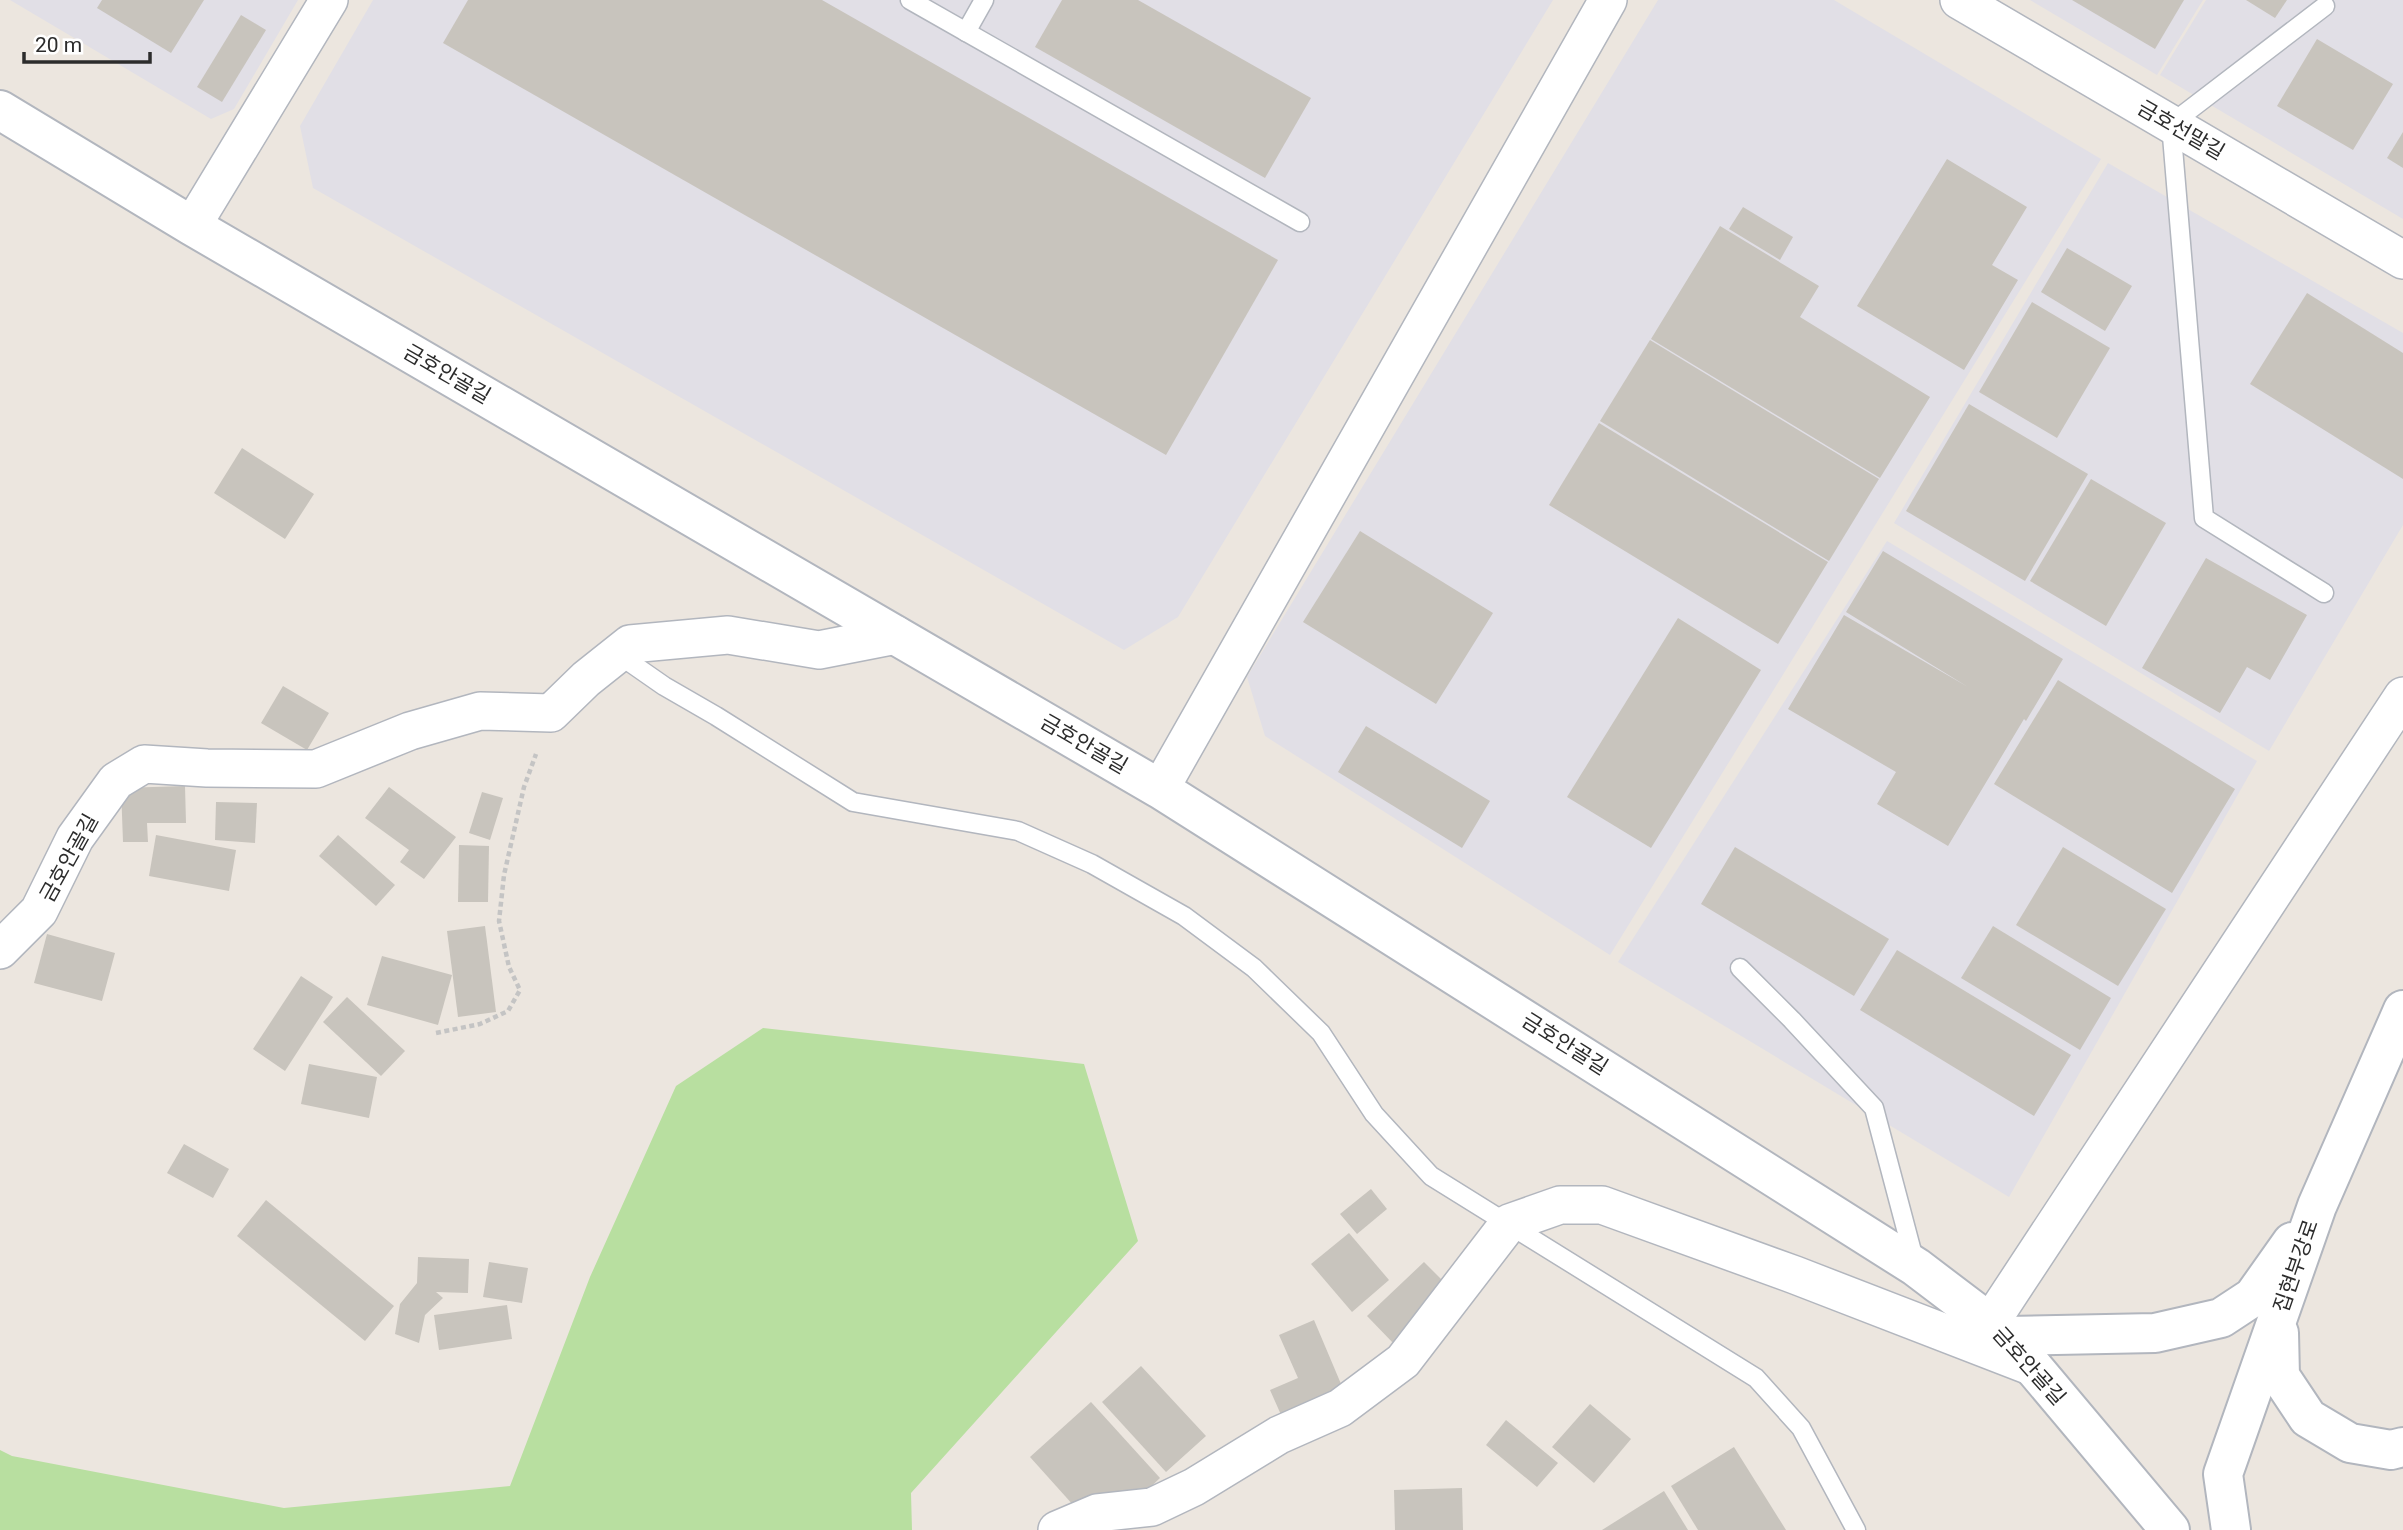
<svg xmlns="http://www.w3.org/2000/svg" width="2403" height="1530" font-family="Roboto,'Noto Sans KR',sans-serif">
  <style>
    .industrial { fill: #e1dfe6 }
    .green { fill: #b8dfa0 }
    .building { fill: #c8c4bd }
    .lines { fill: none; stroke-linecap: round; stroke-linejoin: round }
    .service-casing { stroke: #b2b6be; stroke-width: 21 }
    .minor-casing { stroke: #b2b6be; stroke-width: 40 }
    .tertiary-casing { stroke: #b2b6be; stroke-width: 42 }
    .secondary-casing { stroke: #b2b6be; stroke-width: 42 }
    .path { stroke: #c4c4c4; stroke-width: 4.5; stroke-dasharray: 5 3.5; stroke-linecap: butt }
    .service { stroke: #fff; stroke-width: 18 }
    .minor { stroke: #fff; stroke-width: 37 }
    .tertiary { stroke: #fff; stroke-width: 38 }
    .secondary { stroke: #fff; stroke-width: 38 }
    .labels { text-anchor: middle; dominant-baseline: central; stroke-width: 7; stroke-linejoin: round; paint-order: stroke }
    .street-label { font-size: 21px; fill: #2c2c2c; stroke: #fff }
  </style>
  <rect width="100%" height="100%" fill="#ece6df"/>
  <!-- industrial -->
  <g class="industrial">
    <polygon points="10,0 298,0 234,109 211,119"/>
    <polygon points="373,0 1553,0 1178,617 1124,650 313,188 300,126"/>
    <polygon points="1658,0 1834,0 2101,159 1610,955 1265,736 1247,677"/>
    <polygon points="2030,0 2203,0 2157,75"/>
    <polygon points="2206,0 2403,0 2403,219 2160,75"/>
    <polygon points="2108,163 2403,333 2403,525 2269,751 1894,523"/>
    <polygon points="1887,541 2257,761 2009,1197 1618,962"/>
  </g>
  <!-- green -->
  <polygon class="green" points="763,1028 1084,1064 1138,1241 911,1493 912,1530 0,1530 0,1450 12,1456 284,1508 510,1486 590,1277 676,1086"/>
  <!-- building -->
  <g class="building">
    <polygon points="102,0 204,0 171,53 97,8"/>
    <polygon points="468,0 822,0 1278,260 1166,455 443,43"/>
    <polygon points="1062,0 1138,0 1311,98 1265,178 1035,47"/>
    <polygon points="2072,0 2184,0 2155,49"/>
    <polygon points="2246,0 2287,0 2275,18"/>
    <polygon points="241,15 266,30 222,102 197,87"/>
    <polygon points="2317,39 2393,84 2353,150 2277,106"/>
    <polygon points="2403,132 2403,168 2387,158"/>
    <polygon points="1947,159 2027,207 1992,265 2018,280 1964,370 1857,306"/>
    <polygon points="1743,207 1793,237 1780,260 1729,229"/>
    <polygon points="1720,226 1819,286 1800,317 1930,397 1880,478 1651,339"/>
    <polygon points="2067,248 2132,286 2105,331 2041,292"/>
    <polygon points="2307,293 2403,353 2403,479 2250,384"/>
    <polygon points="2032,302 2110,348 2057,438 1979,392"/>
    <polygon points="1650,340 1879,479 1829,561 1600,421"/>
    <polygon points="1969,404 2088,474 2025,581 1906,511"/>
    <polygon points="1599,423 1828,562 1778,644 1549,505"/>
    <polygon points="242,448 314,494 285,539 214,493"/>
    <polygon points="2091,479 2166,523 2106,626 2030,581"/>
    <polygon points="1360,531 1493,613 1436,704 1303,622"/>
    <polygon points="1883,551 2063,659 2026,721 2024,719 1948,846 1877,804 1896,772 1788,709 1844,615 1968,687 1846,612"/>
    <polygon points="2206,558 2307,615 2270,680 2247,667 2220,713 2142,668"/>
    <polygon points="1678,618 1761,670 1651,848 1567,797"/>
    <polygon points="2058,680 2235,789 2172,893 1994,784"/>
    <polygon points="283,686 329,713 307,750 261,723"/>
    <polygon points="1366,726 1490,801 1462,848 1338,772"/>
    <polygon points="185,786 186,823 147,823 148,842 123,842 121,788"/>
    <polygon points="389,787 456,837 424,879 400,862 409,850 365,818"/>
    <polygon points="482,792 503,798 490,840 469,833"/>
    <polygon points="216,802 257,803 255,843 215,840"/>
    <polygon points="156,835 236,850 229,891 149,876"/>
    <polygon points="338,835 395,885 376,906 319,856"/>
    <polygon points="459,845 489,846 488,902 458,902"/>
    <polygon points="1735,847 1889,939 1854,996 1701,904"/>
    <polygon points="2063,847 2166,909 2118,986 2016,925"/>
    <polygon points="485,926 496,1012 458,1017 447,931"/>
    <polygon points="1993,926 2111,998 2080,1050 1961,978"/>
    <polygon points="47,934 115,953 102,1001 34,983"/>
    <polygon points="1897,950 2071,1055 2034,1116 1860,1010"/>
    <polygon points="382,956 452,975 438,1025 367,1005"/>
    <polygon points="301,976 333,997 285,1071 253,1049"/>
    <polygon points="347,997 405,1051 381,1076 323,1022"/>
    <polygon points="309,1064 377,1077 369,1118 301,1104"/>
    <polygon points="184,1144 229,1169 213,1198 167,1173"/>
    <polygon points="1371,1189 1387,1209 1357,1234 1340,1214"/>
    <polygon points="266,1200 394,1306 365,1341 237,1236"/>
    <polygon points="1349,1233 1389,1280 1352,1312 1311,1264"/>
    <polygon points="418,1257 469,1259 468,1293 436,1292 443,1298 425,1315 419,1343 395,1334 400,1304 417,1283"/>
    <polygon points="489,1262 528,1268 522,1303 483,1297"/>
    <polygon points="1424,1262 1451,1289 1395,1345 1367,1316"/>
    <polygon points="507,1305 512,1339 439,1350 434,1315"/>
    <polygon points="1314,1320 1344,1391 1282,1417 1270,1390 1298,1378 1279,1335"/>
    <polygon points="1141,1366 1206,1436 1166,1472 1102,1402"/>
    <polygon points="1091,1402 1160,1478 1140,1497 1083,1516 1030,1457"/>
    <polygon points="1590,1404 1631,1439 1594,1483 1552,1447"/>
    <polygon points="1506,1420 1558,1463 1537,1487 1486,1445"/>
    <polygon points="1734,1447 1786,1530 1698,1530 1671,1486"/>
    <polygon points="1462,1488 1463,1530 1395,1530 1394,1490"/>
    <polygon points="1664,1491 1688,1530 1602,1530"/>
  </g>
  <g class="lines">
    <defs>
      <g id="service">
        <polyline points="910,0 1300,222"/>
        <polyline points="966,32 984,0"/>
        <polyline points="2324,593 2204,518 2171,124 2325,6"/>
        <polyline points="618,654 664,686 716,716 853,802 1018,831 1092,864 1184,916 1254,968 1321,1033 1374,1114 1431,1176 1756,1378 1801,1428 1856,1530"/>
        <polyline points="1740,968 1792,1020 1874,1108 1915,1263"/>
      </g>
      <g id="minor">
        <polyline points="1959,0 2403,260"/>
        <polyline points="192,226 329,0"/>
        <polyline points="1160,789 1608,0"/>
        <polyline points="0,950 39,911 75,838 116,781 144,764 207,768 316,769 410,731 480,711 551,713 586,679 630,644 728,635 819,650 896,635"/>
        <polyline points="1990,1323 2403,696"/>
        <polyline points="1057,1530 1097,1513 1152,1507 1194,1487 1279,1435 1340,1408 1403,1361 1509,1223 1560,1205 1602,1205 1795,1275 2033,1367"/>
      </g>
      <polyline id="tertiary" points="0,110 192,226 1160,789 1916,1267 2007,1336 2170,1530"/>
      <g id="secondary">
        <polyline points="2279,1333 2280,1376 2308,1418 2350,1443 2391,1450 2403,1447"/>
        <polyline points="2007,1336 2155,1333 2221,1318 2253,1297 2292,1242"/>
        <polyline points="2231,1530 2223,1474 2317,1206 2403,1010"/>
      </g>
    </defs>
    <!-- service casing -->
    <use href="#service" class="service-casing"/>
    <!-- minor casing -->
    <use href="#minor" class="minor-casing"/>
    <!-- tertiary casing -->
    <use href="#tertiary" class="tertiary-casing"/>
    <!-- secondary casing -->
    <use href="#secondary" class="secondary-casing"/>
    <!-- path -->
    <polyline class="path" points="436,1033 480,1024 508,1011 520,990 509,967 499,921 504,875 524,787 536,754"/>
    <!-- service -->
    <use href="#service" class="service"/>
    <!-- minor -->
    <use href="#minor" class="minor"/>
    <!-- tertiary -->
    <use href="#tertiary" class="tertiary"/>
    <!-- secondary -->
    <use href="#secondary" class="secondary"/>
  </g>
  <g class="labels">
    <!-- street labels -->
    <g class="street-label">
      <text transform="translate(2181 130) rotate(30)">금호선말길</text>
      <text transform="translate(447 374) rotate(30)">금호안골길</text>
      <text transform="translate(1084 744) rotate(30)">금호안골길</text>
      <text transform="translate(69 858) rotate(-61)">금호안골길</text>
      <text transform="translate(1565 1044) rotate(32)">금호안골길</text>
      <text transform="translate(2296 1266) rotate(-71)">집현부강로</text>
      <text transform="translate(2029 1366) rotate(48)">금호안골길</text>
    </g>
  </g>
  <!-- scale -->
  <path d="M24 52v10h126v-10" fill="none" stroke="#2c2c2c" stroke-width="3.5"/>
  <text x="35" y="52" font-size="21" fill="#2c2c2c" stroke="#ffffff" stroke-width="5" paint-order="stroke">20 m</text>
</svg>
